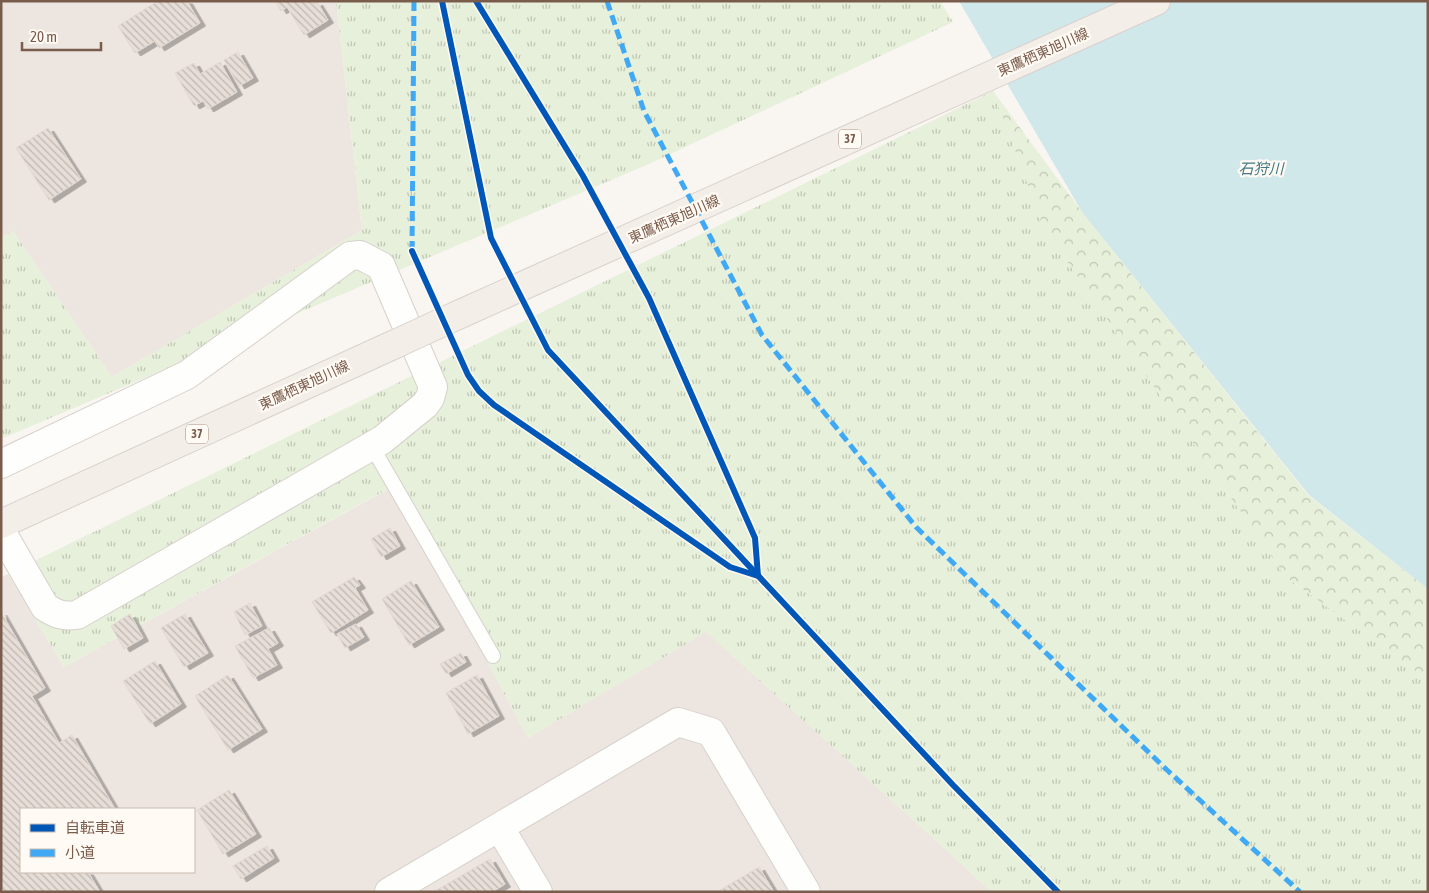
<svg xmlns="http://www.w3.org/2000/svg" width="1429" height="893" font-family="'Asap Condensed','Noto Sans JP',sans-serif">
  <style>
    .industrial { fill: #ede5e0; fill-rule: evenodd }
    .grass { fill: url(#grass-tufts) }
    .forest { fill: url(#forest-crowns) }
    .water { fill: #d0e8ea }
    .building { fill: url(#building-back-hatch); stroke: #e2d8d2; filter: url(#shadow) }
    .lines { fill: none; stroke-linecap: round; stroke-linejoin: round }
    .service-casing { stroke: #d7d1cb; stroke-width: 16 }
    .minor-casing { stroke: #d7d1cb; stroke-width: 30 }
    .primary-casing { stroke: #dad1cc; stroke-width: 30 }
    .service { stroke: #fefefd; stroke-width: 14 }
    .minor { stroke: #fefefd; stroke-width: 28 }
    .primary { stroke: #f3eee8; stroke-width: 28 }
    .primary-bridge-casing { stroke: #dad1cc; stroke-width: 30; stroke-linecap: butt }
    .primary-bridge { stroke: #f3eee8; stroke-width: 28 }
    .quiet { stroke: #3fa9f5; stroke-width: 5; stroke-dasharray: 10 5; stroke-linecap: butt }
    .cycleway-casing { stroke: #fffaf3; stroke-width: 9 }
    .cycleway { stroke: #0057b8; stroke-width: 6 }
    .labels { text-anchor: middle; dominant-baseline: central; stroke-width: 4.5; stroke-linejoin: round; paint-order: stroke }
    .shield { fill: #fffaf3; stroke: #a28b7f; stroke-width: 1 }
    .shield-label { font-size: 12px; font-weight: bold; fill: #7a5c4d }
    .street-label { font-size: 14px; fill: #7a5c4d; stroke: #fffaf3 }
    .water-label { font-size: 15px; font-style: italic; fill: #437c86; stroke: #fffaf3 }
  </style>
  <defs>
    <pattern id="grass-tufts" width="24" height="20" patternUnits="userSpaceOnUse" patternTransform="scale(1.25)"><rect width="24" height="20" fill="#e7f0db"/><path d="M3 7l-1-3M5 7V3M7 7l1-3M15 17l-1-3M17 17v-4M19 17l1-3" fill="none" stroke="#c0c6b4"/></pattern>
    <pattern id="forest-crowns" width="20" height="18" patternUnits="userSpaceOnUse" patternTransform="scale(1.25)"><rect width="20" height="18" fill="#e7f0db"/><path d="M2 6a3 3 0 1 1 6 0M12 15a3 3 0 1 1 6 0" fill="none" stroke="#c0c6b4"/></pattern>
    <pattern id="building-back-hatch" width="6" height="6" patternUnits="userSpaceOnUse" patternTransform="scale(1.25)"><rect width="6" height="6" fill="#e6ded7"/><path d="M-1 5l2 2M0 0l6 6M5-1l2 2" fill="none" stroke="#bfb7b1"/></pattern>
    <filter id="shadow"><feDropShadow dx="5.5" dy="3" stdDeviation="0" flood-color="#0004"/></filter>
  </defs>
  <rect width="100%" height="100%" fill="#f9f5f0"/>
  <!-- industrial -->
  <g class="industrial">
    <polygon points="1,1 336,1 362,230 112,377 13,231 1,238"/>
    <path d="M394,486L528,738L706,631L992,892H1V577L8,574L64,667ZM21,809H194V872H21Z"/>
  </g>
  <!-- grass -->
  <g class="grass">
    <polygon points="336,1 940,1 953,22 649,164 1,439 1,238 13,231 112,377 362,230"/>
    <polygon points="993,91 1044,228 1286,577 1428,680 1428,892 992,892 706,632 528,738 393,486 64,667 8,574"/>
  </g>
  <!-- forest -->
  <polygon class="forest" points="993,91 1082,212 1308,495 1428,589 1428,680 1286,577 1044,228"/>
  <!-- water -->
  <polygon class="water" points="959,1 1428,1 1428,589 1309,495 1082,212"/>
  <!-- building -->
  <g class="building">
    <polygon points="158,1 187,1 200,23 159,48 155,41 135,53 118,26"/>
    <polygon points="275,1 310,1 313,5 317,2 328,20 304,35 287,7 281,11"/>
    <polygon points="238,52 253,78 239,86 224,60"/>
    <polygon points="220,62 237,92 208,109 203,101 194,106 175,73 194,63 200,74"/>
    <polygon points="48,128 81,179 49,200 16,148"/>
    <polygon points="390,528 400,546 381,557 371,539"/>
    <polygon points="354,577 360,585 355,588 368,610 331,633 312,602"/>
    <polygon points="411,581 439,627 409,645 382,599"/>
    <polygon points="250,603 262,626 245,635 234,612"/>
    <polygon points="1,612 45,688 32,696 59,743 72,735 115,809 21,809 21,872 88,872 100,892 1,892"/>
    <polygon points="130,614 143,638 124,649 111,626"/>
    <polygon points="185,614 208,653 184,667 161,628"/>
    <polygon points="356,624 364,637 345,648 337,634"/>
    <polygon points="269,628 278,643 268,649 277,665 253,678 235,646"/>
    <polygon points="461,653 466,662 446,674 440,664"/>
    <polygon points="155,661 181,704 150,724 123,681"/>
    <polygon points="228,675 262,729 228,750 195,696"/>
    <polygon points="477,675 499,716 468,734 446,693"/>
    <polygon points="229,790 256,834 223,854 197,810"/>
    <polygon points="267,846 274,858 241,879 233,866"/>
    <polygon points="490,859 505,884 492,892 435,891"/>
    <polygon points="759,867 774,892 717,892"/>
  </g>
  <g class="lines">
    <defs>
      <polyline id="service" points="371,445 493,656"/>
      <g id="minor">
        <path d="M1,464L187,375L350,256L360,255L381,266L433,387L430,398L425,405L382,440L77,615C63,617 56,614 45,607L1,531"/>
        <polyline points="500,828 538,892"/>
        <polyline points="389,892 678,722 711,732 806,892"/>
      </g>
      <g id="primary">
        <polyline points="458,315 1156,1"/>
        <polyline points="1,524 393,345"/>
      </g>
    </defs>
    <!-- service casing -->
    <use href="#service" class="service-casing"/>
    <!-- minor casing -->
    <use href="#minor" class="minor-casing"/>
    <!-- primary casing -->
    <use href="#primary" class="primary-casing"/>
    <!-- service -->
    <use href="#service" class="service"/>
    <!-- minor -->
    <use href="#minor" class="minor"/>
    <!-- primary -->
    <use href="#primary" class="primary"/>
    <defs>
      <polyline id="primary-bridge" points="393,345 458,315"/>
    </defs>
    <!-- primary-bridge casing -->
    <use href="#primary-bridge" class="primary-bridge-casing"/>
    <!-- primary-bridge -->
    <use href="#primary-bridge" class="primary-bridge"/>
    <!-- quiet -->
    <g class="quiet">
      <polyline points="607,1 644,111 762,335 916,527 1167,770 1300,892"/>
      <polyline points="412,251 414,1"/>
    </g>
    <defs>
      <g id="cycleway">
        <polyline points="442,1 491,238 548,350 953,785 1058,892"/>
        <polyline points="412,251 468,375 479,391 494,405 730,567 758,576 755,538 649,298 583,176 476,1"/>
      </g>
    </defs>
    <!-- cycleway casing -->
    <use href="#cycleway" class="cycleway-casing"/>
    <!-- cycleway -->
    <use href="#cycleway" class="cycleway"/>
  </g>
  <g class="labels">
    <!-- shield labels -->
    <g class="shield">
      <rect x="839" y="129.5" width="22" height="19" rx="4"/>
      <rect x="186" y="424.5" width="22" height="19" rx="4"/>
    </g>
    <g class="shield-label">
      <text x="850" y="139">37</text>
      <text x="197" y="434">37</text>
    </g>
    <!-- street labels -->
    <g class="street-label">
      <text transform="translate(1043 52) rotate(-24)">東鷹栖東旭川線</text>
      <text transform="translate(674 219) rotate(-24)">東鷹栖東旭川線</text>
      <text transform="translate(304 385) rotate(-25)">東鷹栖東旭川線</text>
    </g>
    <!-- water labels -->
    <g class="water-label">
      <text x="1261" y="168">石狩川</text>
    </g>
  </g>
  <!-- border -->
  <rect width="1429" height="893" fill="none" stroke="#7a5c4d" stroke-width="5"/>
  <!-- legend -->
  <rect x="20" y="808" width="175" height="65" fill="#fffaf3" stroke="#cabbb1"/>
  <rect x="30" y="824" width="25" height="8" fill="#0057b8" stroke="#cabbb1"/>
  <text x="65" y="833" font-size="15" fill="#7a5c4d">自転車道</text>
  <rect x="30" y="849" width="25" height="8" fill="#3fa9f5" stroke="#cabbb1"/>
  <text x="65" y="858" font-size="15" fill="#7a5c4d">小道</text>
  <!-- scale -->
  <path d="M22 42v8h79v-8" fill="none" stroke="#7a5c4d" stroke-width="2.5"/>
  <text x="30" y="42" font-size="15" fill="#7a5c4d" stroke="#fffaf3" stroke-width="4" paint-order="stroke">20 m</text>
</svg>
